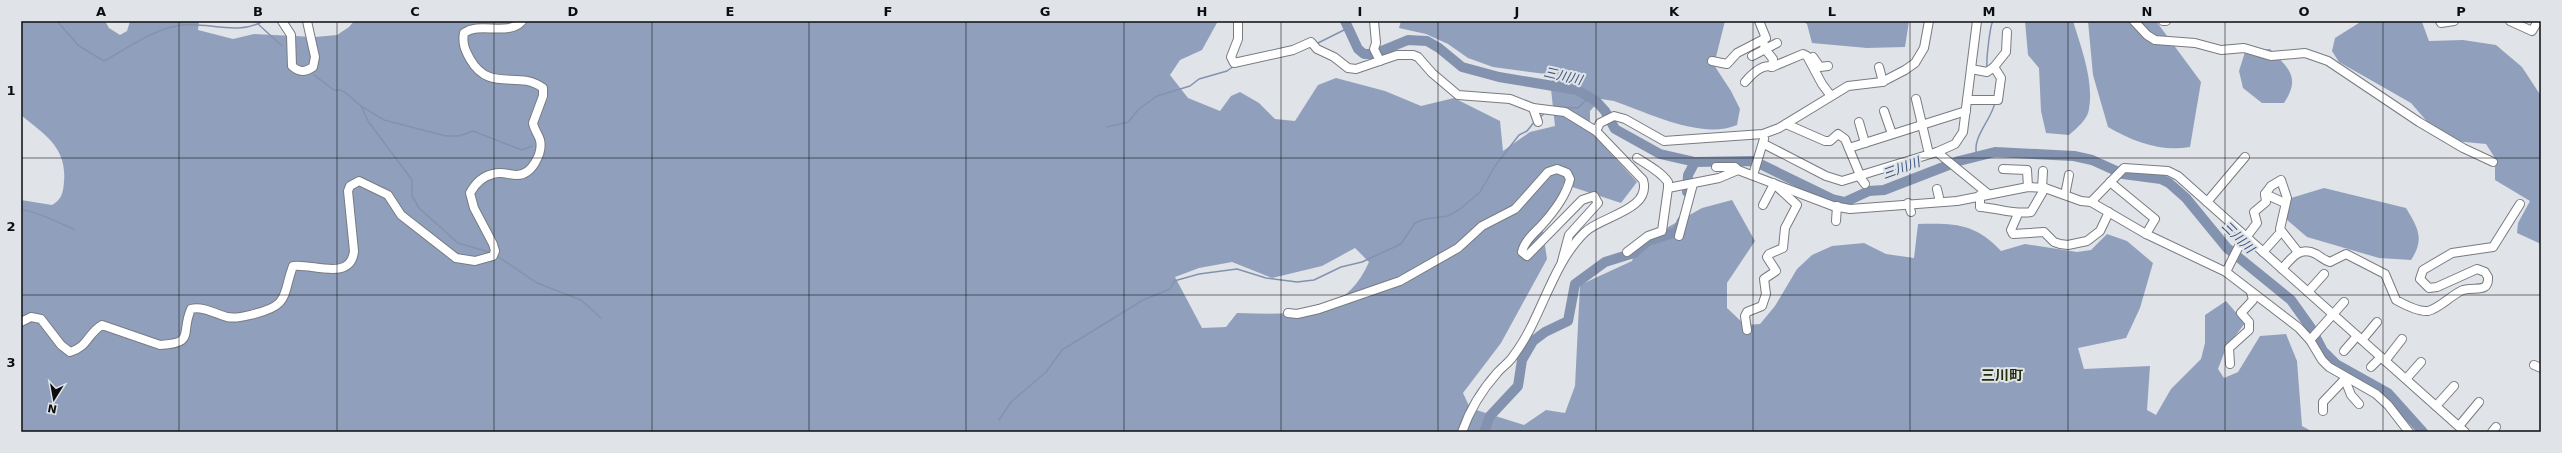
<svg xmlns="http://www.w3.org/2000/svg" width="2562" height="453" font-family="'DejaVu Sans','Noto Sans JP',sans-serif">
  <style>
    .forest { fill: #90a0bc; fill-rule: evenodd }
    .lines { fill: none; stroke-linecap: round; stroke-linejoin: round }
    .stream { stroke: #8393af; stroke-width: 1.5 }
    .river { stroke: #8393af; stroke-width: 10 }
    .minor-casing { stroke: #787b80; stroke-width: 10 }
    .minor { stroke: #fff; stroke-width: 8 }
    .grid { fill: none; stroke: #0c0d0f; stroke-width: 1; stroke-opacity: 0.55 }
    .labels { text-anchor: middle; dominant-baseline: central; stroke-width: 4; stroke-linejoin: round; paint-order: stroke }
    .water-label { font-size: 13px; font-style: italic; fill: #39527b; stroke: #e0e3e8 }
    .quarter-label { font-size: 14px; font-weight: bold; fill: #232e08; stroke: #e0e3e8 }
    .neatline { fill: none; stroke: #0c0d0f; stroke-width: 1.5 }
    .grid-label { font-size: 13px; text-anchor: middle; font-weight: bold; fill: #0c0d0f }
  </style>
  <rect width="100%" height="100%" fill="#e0e3e8"/>
  <!-- forest -->
  <g class="forest">
    <path d="M21,21H105L109,28L120,35L127,31L130,21H199L198,30L233,39L254,34L315,37L337,35L349,27L354,21H1218L1202,50L1180,60L1170,75L1188,98L1220,111L1231,96L1240,92L1259,103L1275,119L1295,121L1318,85L1336,78L1385,91L1421,106L1454,98L1500,121L1503,151L1530,132L1555,126L1551,89L1553,75L1493,67L1468,58L1448,44L1426,34L1399,28L1401,21H1725L1714,65L1731,91L1740,109L1737,125C1701,140 1649,113 1614,101L1601,99L1590,111V131L1637,182L1621,203L1563,184L1558,211L1542,225L1547,259L1501,343L1463,393L1470,408L1524,425L1546,410L1565,413L1575,386L1580,285L1632,261L1638,244L1702,208L1732,200L1755,241L1727,283V308L1745,325L1760,324L1775,306L1797,269L1812,255L1832,246L1864,243L1886,254L1914,258L1918,224C1954,223 1975,223 2001,251L2025,244L2077,252L2091,250L2107,234L2127,241L2153,263L2140,308L2126,338L2078,348L2084,369L2150,366L2147,410L2156,415L2171,389L2201,359L2205,343V315L2226,301L2245,323L2226,348L2218,369L2224,378L2238,372L2260,336L2286,334L2297,361L2302,426L2313,432H21V200L52,205C62,199 63,193 64,182C67,147 45,135 21,115ZM1355,248L1369,262C1344,320 1291,314 1237,313L1226,327L1202,328L1175,277L1199,268L1232,262L1272,278L1322,266Z"/>
    <polygon points="1803,21 1909,21 1905,47 1867,48 1812,43 1807,24"/>
    <path d="M2025,21H2073C2081,47 2094,81 2089,109C2088,119 2077,128 2069,135L2046,133L2041,111L2039,68L2028,55Z"/>
    <path d="M2088,21H2156L2201,82L2190,147C2161,152 2134,142 2108,127L2093,75Z"/>
    <polygon points="2362,21 2422,22 2429,41 2463,40 2496,45 2522,67 2541,96 2541,244 2517,233 2518,223 2530,201 2495,180 2495,158 2486,144 2443,140 2411,103 2339,62 2332,51 2335,38"/>
    <path d="M2270,49C2289,69 2301,77 2284,103H2262L2243,88L2239,71L2245,52Z"/>
    <path d="M2324,188L2406,208C2418,228 2425,239 2411,260L2379,258L2307,237L2286,219L2291,198Z"/>
  </g>
  <g class="lines">
    <!-- stream -->
    <g class="stream">
      <path d="M57,21L79,46L104,61C126,49 151,31 176,26C204,20 237,37 263,21"/>
      <polyline points="258,24 282,46"/>
      <polyline points="1318,43 1348,28"/>
      <path d="M1987,67C1986,61 1990,25 1993,21"/>
      <polyline points="314,75 334,90 341,90 347,94 361,106 368,121 412,180 412,196 419,208 458,243 489,252"/>
      <polyline points="361,106 384,120 446,136 459,136 473,131 522,150 532,146"/>
      <polyline points="1554,107 1578,108 1589,97"/>
      <polyline points="1539,118 1546,112"/>
      <polyline points="1107,127 1128,122 1139,109 1157,96 1190,86 1199,79 1227,71 1234,66"/>
      <path d="M1977,156C1971,137 1992,120 1995,102"/>
      <path d="M21,210C30,208 63,225 74,229"/>
      <polyline points="497,256 537,283 581,300 601,318"/>
      <polyline points="999,420 1011,402 1046,372 1062,350 1143,300 1170,289 1174,281 1199,274 1237,269 1266,278 1297,282 1314,280 1341,267 1362,262 1401,244 1415,223 1425,219 1448,216 1460,209 1480,192 1495,166 1519,135 1527,131 1535,121"/>
    </g>
    <!-- river -->
    <g class="river">
      <polyline points="1345,21 1358,49 1364,54 1374,54 1408,40 1427,41 1439,48 1462,67 1499,77 1577,90 1596,101 1605,111 1615,129 1660,154 1695,162 1754,161 1832,199 1845,202 1869,191 1884,190 1959,161 1995,152 2074,156 2092,160 2123,174 2161,179 2169,183 2186,198 2227,248 2291,300 2311,328 2323,351 2336,364 2388,393 2423,432"/>
      <polyline points="1687,192 1688,175 1695,162"/>
      <polyline points="1484,432 1490,416 1518,386 1522,360 1533,341 1545,332 1568,321 1575,284 1605,262 1634,253 1648,241 1677,232 1682,221"/>
    </g>
    <defs>
      <g id="minor">
        <path d="M282,21L291,35L292,66C300,73 305,72 313,67L315,57L307,21"/>
        <path d="M1238,21V39L1231,57L1234,63L1293,50L1311,42L1317,49L1334,57L1348,68L1356,69L1397,55H1413L1418,57L1432,73L1458,95L1510,99L1533,108L1565,112L1596,131L1643,180C1652,210 1602,216 1585,232C1551,265 1542,318 1514,355C1510,362 1502,367 1497,373C1481,391 1470,409 1462,432"/>
        <polyline points="1374,21 1376,43 1374,49 1380,61"/>
        <polyline points="2134,21 2147,35 2155,40 2195,43 2221,50 2244,48 2271,56 2305,53 2328,61 2419,122 2463,148 2493,162"/>
        <polyline points="2163,21 2166,21"/>
        <polyline points="2440,21 2441,23 2454,21"/>
        <polyline points="2510,21 2532,31 2538,21"/>
        <polyline points="1763,40 1765,49 1773,59 1772,67 1803,54 1807,56 1822,84 1831,96"/>
        <polyline points="1752,56 1777,43"/>
        <polyline points="1813,57 1820,67 1828,66"/>
        <polyline points="1712,61 1727,64 1737,53 1766,38 1759,21"/>
        <polyline points="1879,67 1883,82"/>
        <polyline points="1994,67 2006,52 2007,32"/>
        <path d="M1745,82C1751,75 1762,63 1772,67"/>
        <polyline points="1916,99 1929,154"/>
        <polyline points="1967,100 1998,100 2001,78 1994,67 1987,72 1971,69"/>
        <polyline points="1533,108 1538,122"/>
        <polyline points="1884,111 1892,134"/>
        <polyline points="1859,122 1865,143"/>
        <polyline points="1786,124 1825,141 1830,141 1838,134 1845,139 1860,175"/>
        <polyline points="1596,131 1600,123 1614,116 1625,119 1664,141 1763,134 1779,128 1848,86 1882,82 1905,70 1915,63 1924,48 1929,21"/>
        <polyline points="1764,144 1826,176 1842,181 1937,152 1955,144 1963,132 1977,21"/>
        <polyline points="1849,148 1966,111"/>
        <polyline points="1937,152 1987,193"/>
        <polyline points="1716,167 1735,167 1738,170"/>
        <polyline points="2003,169 2027,170 2028,187"/>
        <polyline points="1753,175 1764,139"/>
        <polyline points="1859,176 1865,184"/>
        <polyline points="2110,182 2155,219 2146,234"/>
        <polyline points="1668,188 1719,178 1738,170 1833,206 1850,209 1957,201 2028,187 2045,188 2081,201 2091,202 2146,234 2226,272 2299,328 2310,340 2322,360 2329,367 2376,394 2388,405 2409,432"/>
        <polyline points="2042,188 2043,171"/>
        <polyline points="1937,189 1940,202"/>
        <polyline points="2265,194 2285,203"/>
        <path d="M1980,195V207C1998,208 2014,215 2031,212L2045,188"/>
        <polyline points="2065,195 2069,175"/>
        <polyline points="2091,202 2124,168 2168,171 2178,176 2465,432"/>
        <polyline points="2207,202 2245,157"/>
        <polyline points="1908,203 1911,212"/>
        <polyline points="1763,205 1774,184"/>
        <polyline points="2018,214 2011,230 2013,234 2044,232 2054,242 2060,244 2068,245 2087,241 2100,231 2109,212"/>
        <polyline points="1836,221 1837,206"/>
        <polyline points="1679,236 1693,184"/>
        <path d="M1627,252L1648,236L1662,231L1668,188V182C1661,172 1648,165 1637,158"/>
        <polyline points="2263,252 2280,233"/>
        <path d="M2282,269C2292,257 2300,246 2316,254C2321,257 2324,260 2330,262L2346,254L2385,274L2396,300C2405,305 2418,312 2428,311C2440,308 2451,295 2463,290C2474,286 2489,294 2488,277L2485,272L2477,269L2437,287L2429,288L2420,279L2423,270L2452,253L2493,247L2520,204"/>
        <polyline points="2226,272 2238,248 2257,223 2254,212 2266,202 2265,194 2271,186 2281,180 2287,198 2280,229 2298,252"/>
        <polyline points="2308,292 2324,274"/>
        <path d="M1288,313L1297,314L1319,309L1400,281L1458,248L1482,226L1515,209L1548,172L1557,169L1567,173L1570,179C1566,197 1553,213 1540,227C1533,234 1524,242 1522,252L1527,256L1582,200L1594,196L1598,203L1569,235L1562,261"/>
        <path d="M21,322L31,317L41,319L61,345L70,352C88,347 87,334 102,325L160,345C196,343 180,334 191,309C203,306 216,314 227,317C236,319 246,316 254,314C290,305 282,296 293,266C312,263 351,282 354,251L348,191L350,186L359,181L388,195L401,215L456,258L475,261L493,256L495,251L493,244L474,208L470,193C475,184 483,176 493,174C502,171 509,175 517,175C532,175 543,153 540,140C538,134 534,129 533,123L543,96V88C518,69 490,94 470,59C465,50 462,43 464,33C480,21 508,37 522,21"/>
        <polyline points="1747,330 1745,316 1747,312 1762,306 1766,294 1764,279 1776,271 1767,257 1769,254 1783,248 1785,228 1797,205 1773,183"/>
        <polyline points="2310,340 2344,302"/>
        <polyline points="2362,340 2377,322"/>
        <polyline points="2344,351 2357,336"/>
        <polyline points="2385,361 2402,339"/>
        <polyline points="2230,364 2229,348 2249,330 2249,322 2241,313 2253,300 2251,292"/>
        <polyline points="2534,365 2541,368"/>
        <polyline points="2371,367 2381,357"/>
        <polyline points="2344,377 2351,395 2359,404"/>
        <polyline points="2406,379 2421,362"/>
        <polyline points="2436,406 2454,386"/>
        <polyline points="2323,411 2323,402 2343,381"/>
        <polyline points="2459,426 2479,402"/>
        <polyline points="2492,432 2496,427"/>
      </g>
    </defs>
    <!-- minor casing -->
    <use href="#minor" class="minor-casing"/>
    <!-- minor -->
    <use href="#minor" class="minor"/>
  </g>
  <!-- grid -->
  <path class="grid" d="M179,21V432M337,21V432M494,21V432M652,21V432M809,21V432M966,21V432M1124,21V432M1281,21V432M1438,21V432M1596,21V432M1753,21V432M1910,21V432M2068,21V432M2225,21V432M2383,21V432M21,158H2541M21,295H2541"/>
  <g class="labels">
    <!-- water labels -->
    <g class="water-label">
      <text transform="translate(1563 76) rotate(13)">三川川</text>
      <text transform="translate(1901 168) rotate(-20)">三川川</text>
      <text transform="translate(2238 237) rotate(45)">三川川</text>
    </g>
    <!-- quarter labels -->
    <g class="quarter-label">
      <text x="2002" y="375">三川町</text>
    </g>
  </g>
  <!-- border -->
  <rect width="2562" height="453" fill="none" stroke="#e0e3e8" stroke-width="44"/>
  <!-- north arrow -->
  <g transform="translate(54 399) rotate(191)" stroke="#e0e3e8" stroke-width="3" paint-order="stroke">
  <path d="M0-3L7 15L0 10L-7 15Z" fill="#0c0d0f"/>
  <text y="-6" font-size="11" font-weight="bold" text-anchor="middle" fill="#0c0d0f">N</text>
  </g>
  <rect x="22" y="22" width="2518" height="409" class="neatline"/>
  <g class="grid-label">
    <text x="101" y="16">A</text>
    <text x="258" y="16">B</text>
    <text x="415" y="16">C</text>
    <text x="573" y="16">D</text>
    <text x="730" y="16">E</text>
    <text x="888" y="16">F</text>
    <text x="1045" y="16">G</text>
    <text x="1202" y="16">H</text>
    <text x="1360" y="16">I</text>
    <text x="1517" y="16">J</text>
    <text x="1674" y="16">K</text>
    <text x="1832" y="16">L</text>
    <text x="1989" y="16">M</text>
    <text x="2147" y="16">N</text>
    <text x="2304" y="16">O</text>
    <text x="2461" y="16">P</text>
    <text x="11" y="95">1</text>
    <text x="11" y="231">2</text>
    <text x="11" y="367">3</text>
  </g>
</svg>
